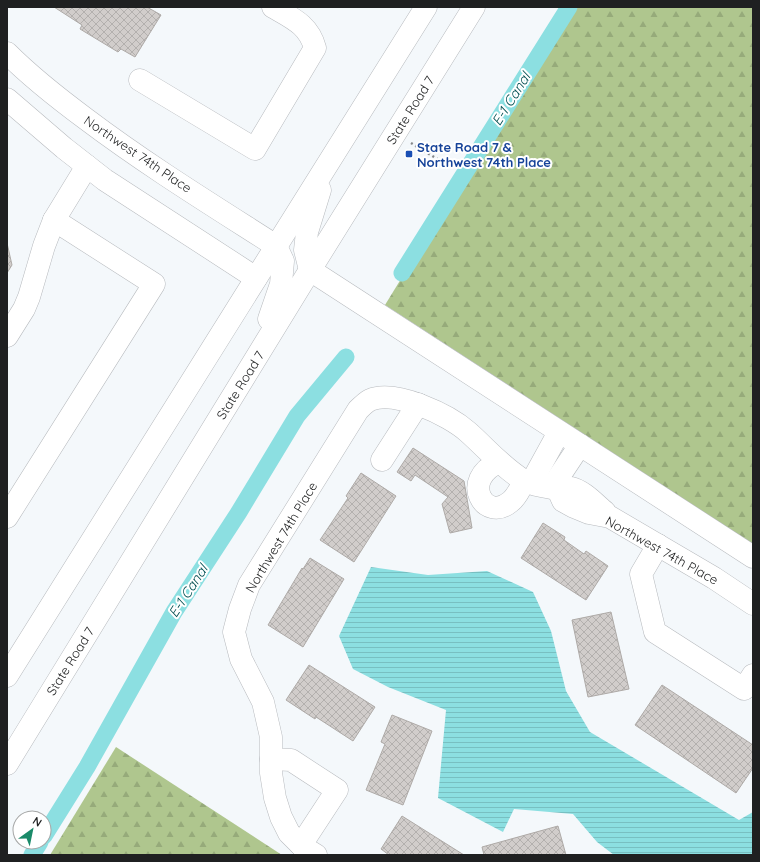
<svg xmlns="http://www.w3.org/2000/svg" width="760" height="862" font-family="Quicksand,sans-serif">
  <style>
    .forest { fill: url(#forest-firs) }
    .water { fill: url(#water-rules) }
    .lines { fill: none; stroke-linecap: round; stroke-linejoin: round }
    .canal { stroke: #8cdfe1; stroke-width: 17 }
    .building { fill: url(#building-cross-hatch); stroke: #aeaaa7 }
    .minor-casing { stroke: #b7babe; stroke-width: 23 }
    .major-casing { stroke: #b7babe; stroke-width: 23 }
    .path { stroke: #858789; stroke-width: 2.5; stroke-dasharray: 2 3; stroke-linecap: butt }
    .minor { stroke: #fff; stroke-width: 22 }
    .major { stroke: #fff; stroke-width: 22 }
    .transit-dot { fill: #1a4fb4; stroke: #fff; stroke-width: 1.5 }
    .labels { text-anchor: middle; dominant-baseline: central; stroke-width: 4; stroke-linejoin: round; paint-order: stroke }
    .street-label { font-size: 13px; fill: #1f2021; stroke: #fff }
    .transit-label { font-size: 13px; font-weight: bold; fill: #164399; stroke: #fff; text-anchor: start }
    .water-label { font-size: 14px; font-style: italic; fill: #004e50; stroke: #fff }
  </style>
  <defs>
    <pattern id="forest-firs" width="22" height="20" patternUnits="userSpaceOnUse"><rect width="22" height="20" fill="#afc68e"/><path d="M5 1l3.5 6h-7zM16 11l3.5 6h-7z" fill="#96aa7a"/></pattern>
    <pattern id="water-rules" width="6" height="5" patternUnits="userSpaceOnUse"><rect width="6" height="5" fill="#8cdfe1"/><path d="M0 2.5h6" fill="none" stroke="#78bfc1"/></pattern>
    <pattern id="building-cross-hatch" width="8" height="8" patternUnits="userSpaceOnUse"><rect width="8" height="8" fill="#d1cdcb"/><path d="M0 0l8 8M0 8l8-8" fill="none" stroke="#b3b0ae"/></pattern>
  </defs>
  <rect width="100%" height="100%" fill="#f4f8fb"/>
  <!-- forest -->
  <g class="forest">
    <polygon points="568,7 753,7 753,544 385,305"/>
    <polygon points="116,747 282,855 50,855"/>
  </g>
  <!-- water -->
  <polygon class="water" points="371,567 428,575 487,571 533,592 551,631 566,691 590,732 739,820 753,812 753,855 614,855 597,842 573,814 514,809 503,832 438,798 446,710 388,687 353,669 339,636"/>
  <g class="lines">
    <!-- canal -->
    <g class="canal">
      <polyline points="402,273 569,7"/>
      <polyline points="44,836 87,767 174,612 239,512 297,416 346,357"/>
      <polyline points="32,855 40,842"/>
    </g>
  </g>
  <!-- building -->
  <g class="building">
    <polygon points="54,7 147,7 161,15 135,57 121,49 118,52 80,29 82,25"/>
    <polygon points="7,243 12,265 7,273"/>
    <polygon points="413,448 464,481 472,528 450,533 442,504 448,497 415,475 411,481 397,472"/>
    <polygon points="361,473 396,496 354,562 320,540 348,498 346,496"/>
    <polygon points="543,523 565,537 564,540 584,554 586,551 608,566 586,600 521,558"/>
    <polygon points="310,558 344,579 303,647 268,625 302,568 303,569"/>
    <polygon points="611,612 629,689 588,697 572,620"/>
    <polygon points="309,665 375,707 353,741 316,717 315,719 286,700"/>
    <polygon points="662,685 753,745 753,768 736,793 635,725"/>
    <polygon points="392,715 432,731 403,805 366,790 385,744 381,742"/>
    <polygon points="402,816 464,855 389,855 381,849"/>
    <polygon points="558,826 566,855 484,855 482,847"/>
  </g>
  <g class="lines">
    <defs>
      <g id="minor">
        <path d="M7,53C31,77 59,99 86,119C147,165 212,205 276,246"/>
        <path d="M140,80L255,149L315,48C309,25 292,18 273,7"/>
        <polyline points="7,99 64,148 105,180 256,278"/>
        <polyline points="310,270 753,557"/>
        <polyline points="7,336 24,309 29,297 44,246 54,220 87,166"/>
        <polyline points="382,460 418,404"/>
        <path d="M499,462C459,480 485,523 510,502C517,497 520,488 524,482"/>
        <polyline points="531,483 559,432"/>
        <polyline points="552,487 580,445"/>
        <path d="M558,490C562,489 567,488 571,488C584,491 595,504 605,512"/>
        <polyline points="7,517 154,284 54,220"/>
        <polyline points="658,545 641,574 655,632 744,689 753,675"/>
        <polyline points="271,759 291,760 337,790 301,845"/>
        <path d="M316,855L303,847L289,833L281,817L275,798L271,773V737L263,702L241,659L234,632L240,609L249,585L358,410C361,407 366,402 370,400C395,389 449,415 468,432C486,448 502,467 523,480C531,486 548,486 558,490L563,501L572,506L589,513L610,517L714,578L753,604"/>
      </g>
      <g id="major">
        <polyline points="310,270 305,250 307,232 320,190"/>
        <polyline points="269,319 281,284 283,261 276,246"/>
        <polyline points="7,676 426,7"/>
        <polyline points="7,764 310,270 474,7"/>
      </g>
    </defs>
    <!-- minor casing -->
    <use href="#minor" class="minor-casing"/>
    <!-- major casing -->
    <use href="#major" class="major-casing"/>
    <!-- path -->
    <polyline class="path" points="411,143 444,163"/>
    <!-- minor -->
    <use href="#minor" class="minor"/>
    <!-- major -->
    <use href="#major" class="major"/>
  </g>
  <!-- markers -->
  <rect class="transit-dot" x="405" y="150" width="8" height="8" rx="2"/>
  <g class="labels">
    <!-- street labels -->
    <g class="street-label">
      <text transform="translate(410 110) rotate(-58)">State Road 7</text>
      <text transform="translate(138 154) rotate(34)">Northwest 74th Place</text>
      <text transform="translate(240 385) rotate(-58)">State Road 7</text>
      <text transform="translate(281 537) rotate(-59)">Northwest 74th Place</text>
      <text transform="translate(662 550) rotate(29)">Northwest 74th Place</text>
      <text transform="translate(70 661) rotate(-58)">State Road 7</text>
    </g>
    <!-- transit labels -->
    <g class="transit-label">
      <text x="417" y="147">State Road 7 &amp;<tspan x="417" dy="15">Northwest 74th Place</tspan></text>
    </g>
    <!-- water labels -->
    <g class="water-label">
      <text transform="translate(511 99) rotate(-58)">E-1 Canal</text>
      <text transform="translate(188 591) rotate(-57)">E-1 Canal</text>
    </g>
  </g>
  <!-- border -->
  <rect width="760" height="862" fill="none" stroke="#1f2021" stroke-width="16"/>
  <!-- north arrow -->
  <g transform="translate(32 830) rotate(33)"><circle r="19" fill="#ffffff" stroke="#a5a6a6"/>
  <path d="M0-3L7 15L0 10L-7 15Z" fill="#1a8a69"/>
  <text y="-6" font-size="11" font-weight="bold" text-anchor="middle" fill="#1f2021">N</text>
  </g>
</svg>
